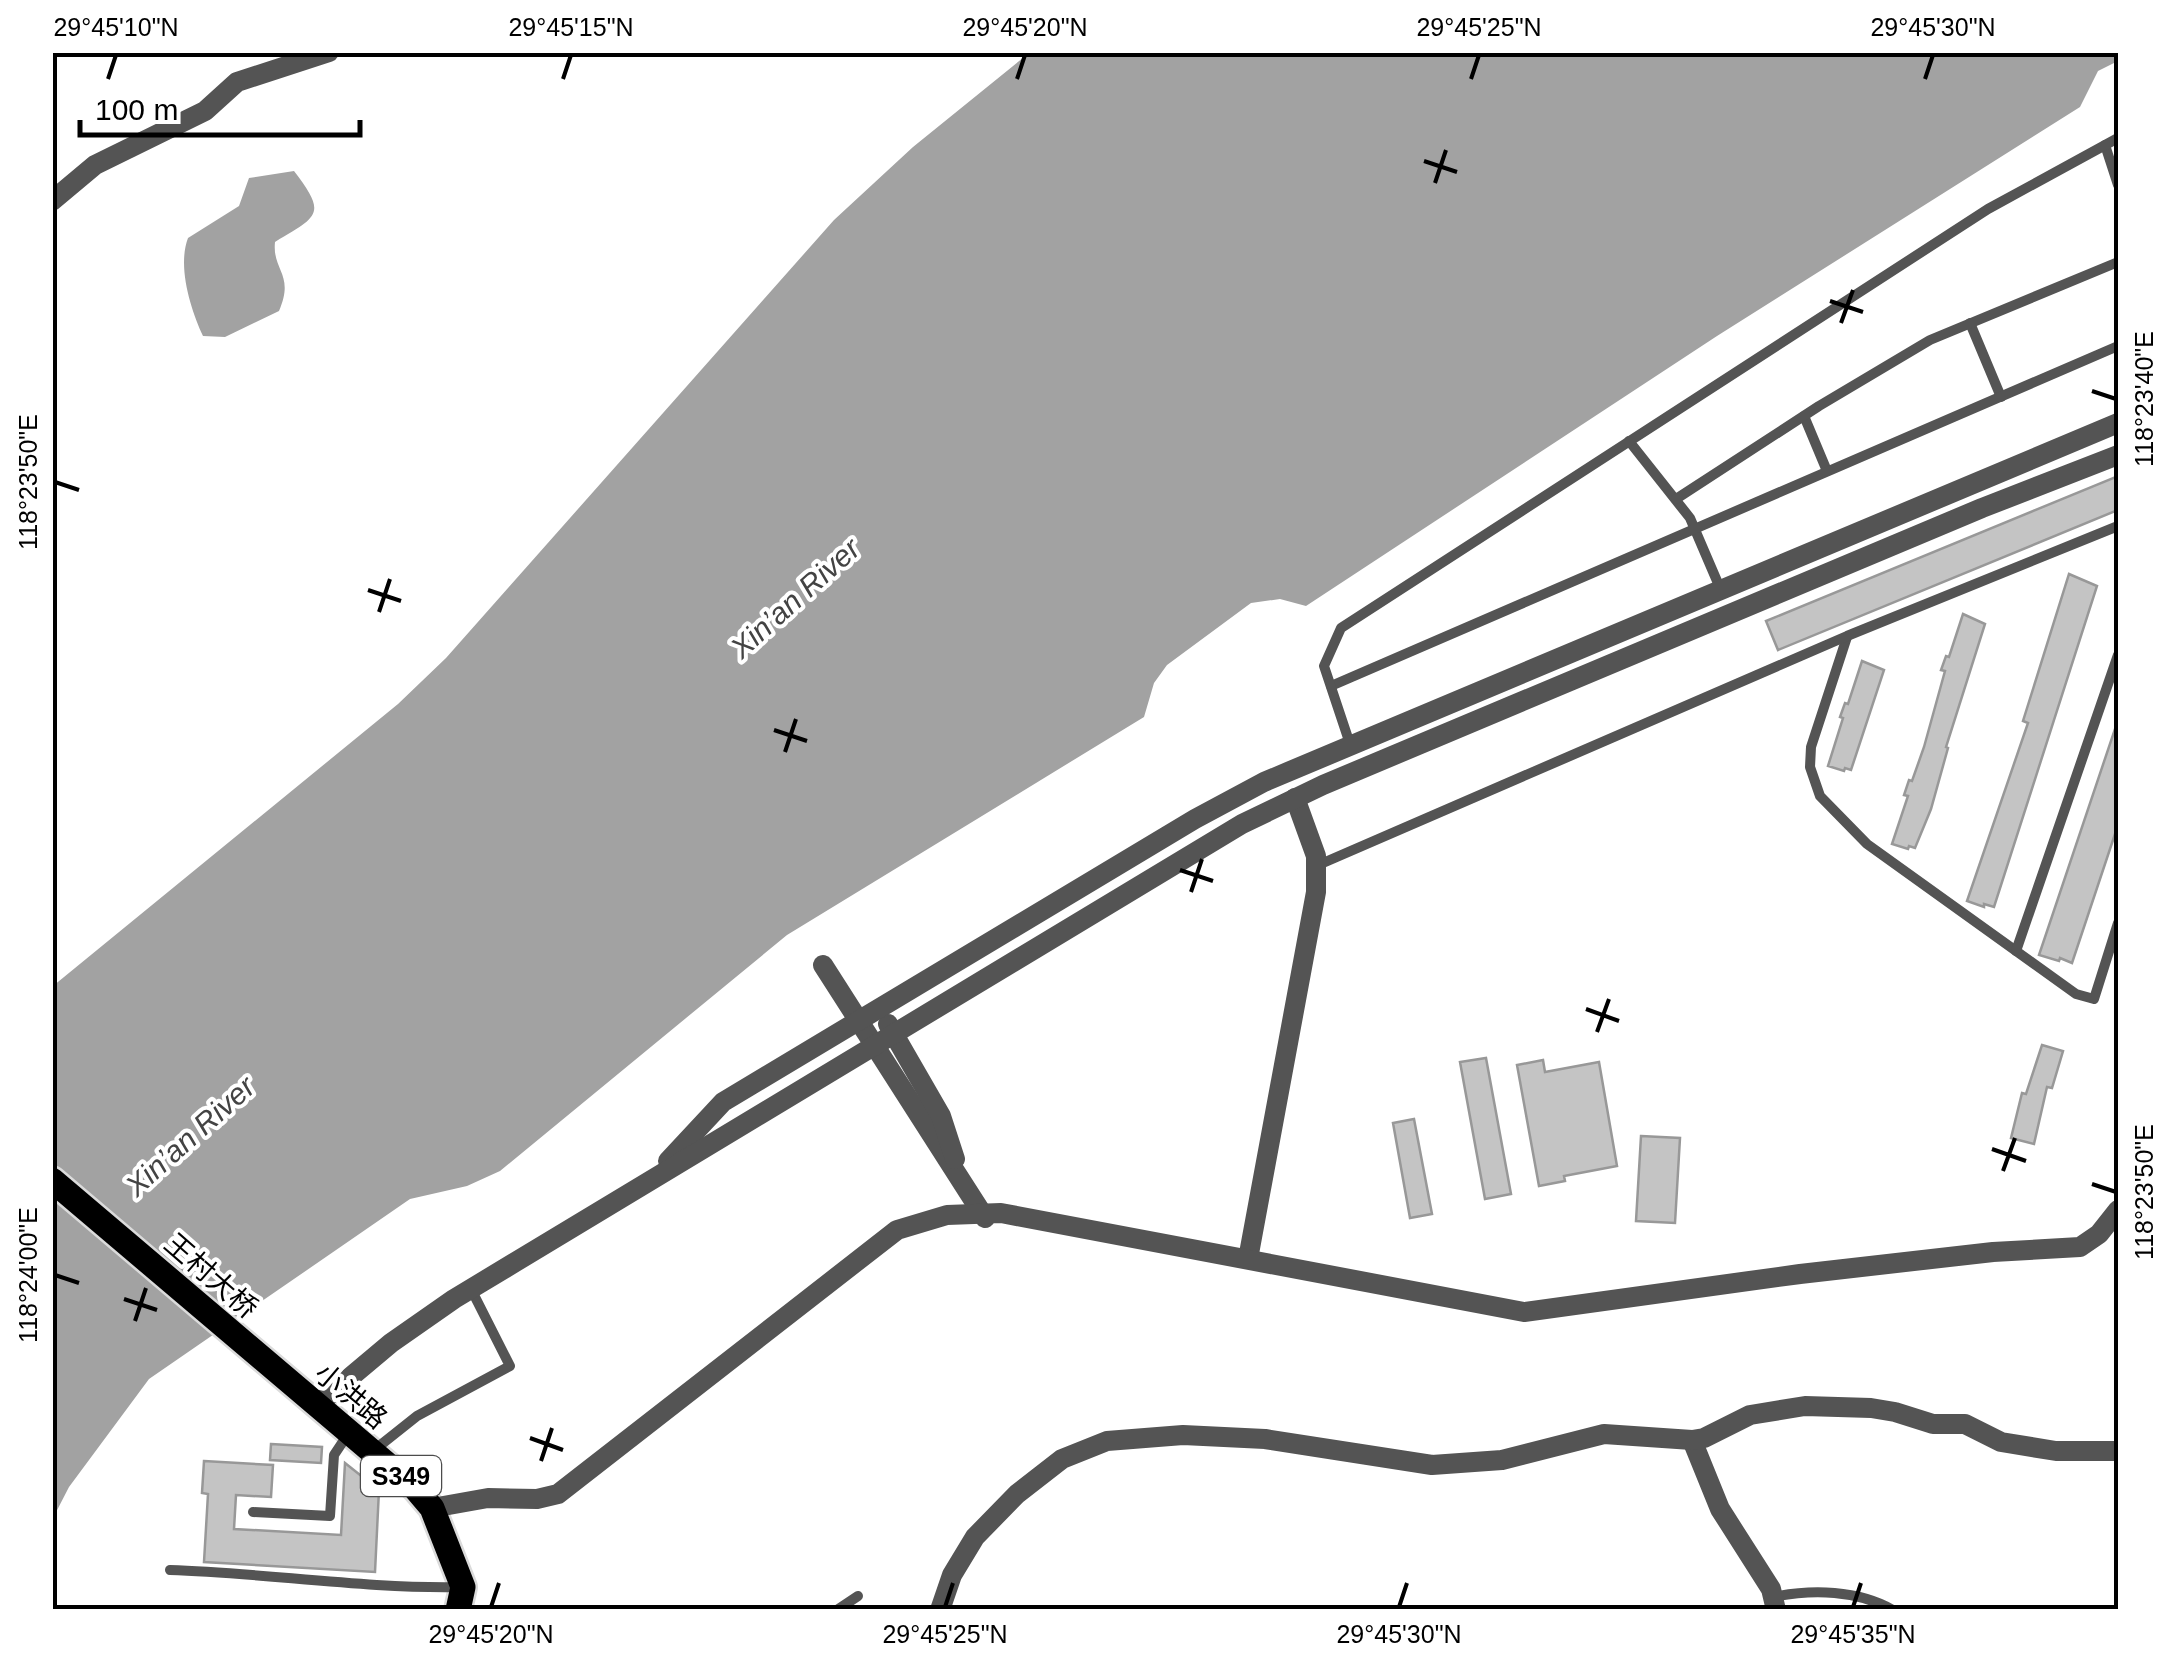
<svg xmlns="http://www.w3.org/2000/svg" width="2171" height="1662" font-family="Helvetica,'Noto Sans SC',sans-serif">
  <style>
    .water { fill: #a2a2a2 }
    .building { fill: #c4c4c4; stroke: #989898; stroke-width: 2.5 }
    .lines { fill: none; stroke-linecap: round; stroke-linejoin: round }
    .primary-casing { stroke: #dbdbdb; stroke-width: 30 }
    .lane { stroke: #545454; stroke-width: 10 }
    .street { stroke: #545454; stroke-width: 20 }
    .primary { stroke: #000; stroke-width: 25 }
    .ticks { fill: none; stroke: #000; stroke-width: 4 }
    .labels { text-anchor: middle; dominant-baseline: central; stroke-width: 8; stroke-linejoin: round; paint-order: stroke }
    .shield { fill: #fff; stroke: #4c4c4c; stroke-width: 2.5 }
    .shield-label { font-size: 25px; font-weight: bold; fill: #000 }
    .street-label { font-size: 28px; fill: #000; stroke: #fff }
    .water-label { font-size: 30px; font-style: italic; fill: #434343; stroke: #fff }
    .neatline { fill: none; stroke: #000; stroke-width: 4 }
    .ticks-label { font-size: 25px; text-anchor: middle; fill: #000 }
  </style>
  <rect width="100%" height="100%" fill="#fff"/>
  <!-- water -->
  <g class="water">
    <polygon points="1029,53 2118,53 2118,61 2098,71 2080,107 1717,336 1306,606 1280,599 1251,603 1167,665 1154,683 1144,717 787,935 500,1171 467,1186 410,1199 149,1379 69,1487 53,1518 53,986 398,704 446,658 834,220 913,147"/>
    <path d="M294,171C327,214 319,216 275,242C272,271 295,274 279,311L225,337L203,336C191,310 177,267 188,238L239,206L249,178Z"/>
  </g>
  <!-- building -->
  <g class="building">
    <polygon points="2118,476 2118,510 1778,650 1766,621"/>
    <polygon points="2069,574 2097,586 1994,907 1984,904 1984,907 1967,901 2028,723 2023,721"/>
    <polygon points="1963,614 1985,624 1946,747 1948,748 1931,809 1915,848 1909,846 1908,849 1892,844 1908,796 1904,795 1909,780 1912,781 1924,747 1945,671 1941,670 1946,656 1949,657"/>
    <polygon points="1862,661 1884,670 1851,770 1845,768 1844,771 1828,766 1843,718 1840,717 1845,703 1848,704"/>
    <polygon points="2116,726 2118,727 2118,825 2072,963 2060,958 2059,961 2039,955"/>
    <polygon points="2042,1045 2063,1051 2052,1088 2047,1087 2034,1144 2011,1138 2022,1093 2026,1094"/>
    <polygon points="1486,1058 1511,1194 1485,1199 1460,1062"/>
    <polygon points="1543,1060 1545,1072 1599,1062 1617,1166 1564,1176 1565,1181 1539,1186 1517,1065"/>
    <polygon points="1414,1119 1432,1214 1410,1218 1393,1123"/>
    <polygon points="1641,1136 1680,1138 1675,1223 1636,1221"/>
    <polygon points="271,1444 322,1447 321,1463 270,1460"/>
    <polygon points="204,1461 273,1465 271,1497 236,1495 234,1529 341,1535 345,1463 379,1490 375,1572 204,1562 208,1494 202,1493"/>
  </g>
  <g class="lines">
    <defs>
      <polyline id="primary" points="52,1180 415,1488 432,1508 463,1587 458,1610"/>
    </defs>
    <!-- primary casing -->
    <use href="#primary" class="primary-casing"/>
    <!-- lane -->
    <g class="lane">
      <polyline points="2105,145 2118,185"/>
      <polyline points="1970,323 2001,397"/>
      <polyline points="1804,416 1827,471"/>
      <polyline points="1629,441 1690,518 1720,588"/>
      <polyline points="1676,499 1819,406 1930,340 2118,262"/>
      <polyline points="1847,637 1811,747 1810,767 1820,796 1867,844 2076,994 2094,999 2118,923"/>
      <polyline points="1331,686 2118,346"/>
      <polyline points="1350,744 1324,666 1341,628 1988,209 2118,138"/>
      <polyline points="1316,866 1847,636 2118,526"/>
      <polyline points="2016,951 2118,655"/>
      <polyline points="373,1451 417,1416 510,1366 471,1289"/>
      <polyline points="253,1512 330,1516 334,1455 348,1434"/>
      <path d="M170,1570C267,1573 364,1589 462,1587"/>
      <path d="M1773,1597C1812,1589 1858,1590 1893,1610"/>
      <polyline points="837,1610 858,1596"/>
    </g>
    <!-- street -->
    <g class="street">
      <polyline points="52,201 95,165 205,111 237,82 329,52"/>
      <polyline points="823,965 985,1218"/>
      <polyline points="888,1024 941,1116 955,1159"/>
      <polyline points="668,1161 723,1102 1195,819 1264,782 2118,423"/>
      <polyline points="1248,1259 1316,892 1316,856 1295,798"/>
      <polyline points="316,1406 391,1343 454,1299 1242,824 1323,785 1982,508 2118,455"/>
      <polyline points="1692,1440 1720,1509 1771,1589 1776,1610"/>
      <polyline points="432,1508 488,1498 537,1499 558,1494 897,1230 947,1215 1001,1213 1524,1312 1800,1274 1993,1252 2080,1247 2099,1234 2118,1210"/>
      <polyline points="940,1610 952,1575 975,1537 1017,1494 1062,1459 1107,1441 1183,1435 1265,1439 1432,1465 1502,1460 1604,1434 1692,1440 1704,1438 1750,1415 1805,1406 1871,1408 1895,1412 1933,1424 1965,1424 2001,1442 2056,1451 2118,1451"/>
    </g>
    <!-- primary -->
    <use href="#primary" class="primary"/>
  </g>
  <!-- ticks -->
  <path class="ticks" d="M108,79L116,55M563,79L571,55M1017,79L1025,55M1471,79L1479,55M1925,79L1933,55M1424,161L1457,172M1435,183L1446,150M1830,301L1863,312M1841,323L1853,290M2092,391L2116,399M55,482L79,490M368,590L401,601M379,612L390,579M774,730L807,741M785,752L796,719M1180,870L1213,881M1191,892L1202,859M1586,1009L1619,1021M1597,1032L1609,999M1992,1149L2026,1161M2003,1171L2015,1138M2092,1184L2116,1192M55,1275L79,1283M124,1299L157,1310M135,1321L146,1288M530,1438L563,1450M541,1461L552,1428M491,1607L499,1583M945,1607L953,1583M1399,1607L1407,1583M1853,1607L1861,1583"/>
  <g class="labels">
    <!-- shield labels -->
    <rect class="shield" x="361" y="1456" width="80" height="40" rx="8"/>
    <g class="shield-label">
      <text x="401" y="1476">S349</text>
    </g>
    <!-- street labels -->
    <g class="street-label">
      <text transform="translate(211 1276) rotate(41)">王村大桥</text>
      <text transform="translate(351 1396) rotate(40)">小洪路</text>
    </g>
    <!-- water labels -->
    <g class="water-label">
      <text transform="translate(795 598) rotate(-42)">Xin’an River</text>
      <text transform="translate(190 1136) rotate(-42)">Xin’an River</text>
    </g>
  </g>
  <!-- border -->
  <rect width="2171" height="1662" fill="none" stroke="#ffffff" stroke-width="110"/>
  <!-- scale -->
  <path d="M80 120v15h280v-15" fill="none" stroke="#000000" stroke-width="5"/>
  <text x="95" y="120" font-size="30" fill="#000000" stroke="#ffffff" stroke-width="8" paint-order="stroke">100 m</text>
  <rect x="55" y="55" width="2061" height="1552" class="neatline"/>
  <g class="ticks-label">
    <text x="116" y="36">29°45'10"N</text>
    <text x="571" y="36">29°45'15"N</text>
    <text x="1025" y="36">29°45'20"N</text>
    <text x="1479" y="36">29°45'25"N</text>
    <text x="1933" y="36">29°45'30"N</text>
    <text transform="translate(2144 399) rotate(-90)" y="9">118°23'40"E</text>
    <text transform="translate(28 482) rotate(-90)" y="9">118°23'50"E</text>
    <text transform="translate(2144 1192) rotate(-90)" y="9">118°23'50"E</text>
    <text transform="translate(28 1275) rotate(-90)" y="9">118°24'00"E</text>
    <text x="491" y="1643">29°45'20"N</text>
    <text x="945" y="1643">29°45'25"N</text>
    <text x="1399" y="1643">29°45'30"N</text>
    <text x="1853" y="1643">29°45'35"N</text>
  </g>
</svg>
